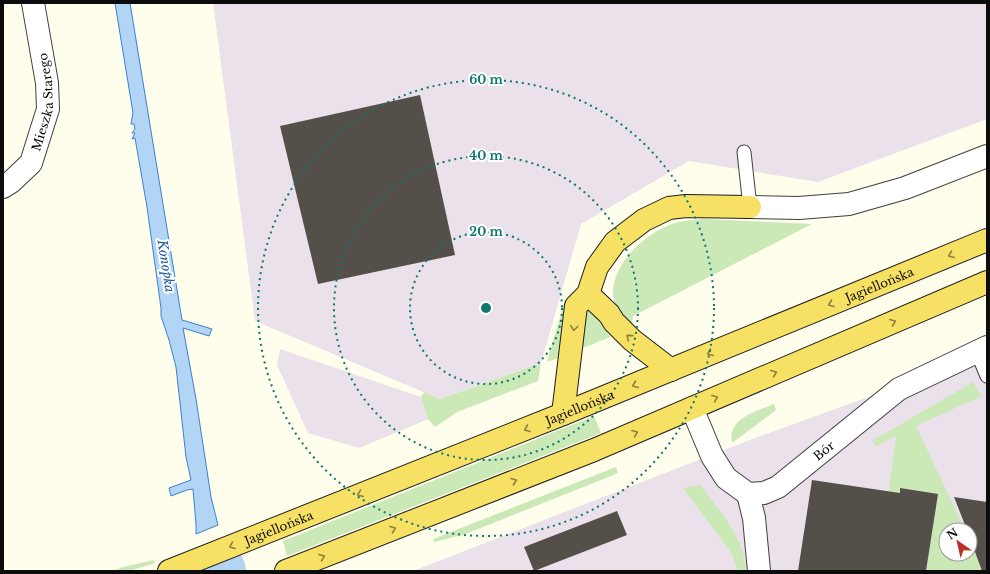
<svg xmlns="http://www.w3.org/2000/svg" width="990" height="574" font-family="'Libre Baskerville',serif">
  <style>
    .industrial { fill: #ebe1eb; fill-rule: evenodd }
    .green { fill: #cbe8b7 }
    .water { fill: #b2d5f5; stroke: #3a82cb }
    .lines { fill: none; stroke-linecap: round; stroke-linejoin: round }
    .river { stroke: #b2d5f5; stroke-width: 46 }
    .building { fill: #554f49 }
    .service-casing { stroke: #3f3f3f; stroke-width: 15 }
    .minor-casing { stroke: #3f3f3f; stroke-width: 24 }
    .tertiary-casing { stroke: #3f3f3f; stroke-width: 24 }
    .primary-casing { stroke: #1d1d1d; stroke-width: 24 }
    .service { stroke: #fff; stroke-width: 13 }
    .minor { stroke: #fff; stroke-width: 22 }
    .tertiary { stroke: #fff; stroke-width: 22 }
    .primary { stroke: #f6e165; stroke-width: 22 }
    .oneway { stroke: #8d813d }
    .ring { fill: none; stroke: #0f766e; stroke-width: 2; stroke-dasharray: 2 4 }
    .labels { text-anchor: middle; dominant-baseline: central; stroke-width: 4; stroke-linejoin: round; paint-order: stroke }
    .street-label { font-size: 12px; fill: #0c0c0c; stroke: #fff }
    .water-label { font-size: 13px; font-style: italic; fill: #18559c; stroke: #fff }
    .centre { fill: #0f766e; stroke: #fff; stroke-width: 2 }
    .ring-label { font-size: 12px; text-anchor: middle; font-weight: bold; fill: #0f766e; stroke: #fff; stroke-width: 4; stroke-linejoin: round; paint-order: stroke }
  </style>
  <rect width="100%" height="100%" fill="#fffdec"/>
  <!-- industrial -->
  <g class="industrial">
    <polygon points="213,3 987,3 987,119 818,182 689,161 581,224 541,363 440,399 255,321"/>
    <polygon points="280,349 421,397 428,419 359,448 308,433 277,365"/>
    <path d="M987,354V571H413L755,438ZM946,530H970V554H946Z"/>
  </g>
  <!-- green -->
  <g class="green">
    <path d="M703,219L812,224L633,316L632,325C626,320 620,315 616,307C601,271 647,229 679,222C687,220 695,220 703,219Z"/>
    <polygon points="565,300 561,357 547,362"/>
    <polygon points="584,303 594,309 599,320 610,337 581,349"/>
    <polygon points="541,363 538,381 457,412 435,427 428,419 421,397 424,392 440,399"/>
    <polygon points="973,382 982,396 916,426 965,530 946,530 946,554 970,554 970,540 987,571 926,571 900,489 887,571 878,571 896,436 876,446 872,441"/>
    <path d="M774,404L776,410L732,443C727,418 756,412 774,404Z"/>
    <polygon points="594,416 601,433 287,556 283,541"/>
    <polygon points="616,467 618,473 616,474 463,535 434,542 433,539"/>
    <path d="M700,485C719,511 745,537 746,571H738L732,554L683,488Z"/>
    <polygon points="154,560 155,563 129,571 112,571 123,567"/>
  </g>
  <!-- water -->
  <polygon class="water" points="115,3 130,3 182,320 212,329 209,336 183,328 196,399 211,497 218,525 196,534 196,524 193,489 187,490 171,496 169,488 191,480 186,457 176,367 169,340 161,316 161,308 147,207 135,138 132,139 135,133 132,133 135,129 134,124 131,124 133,113"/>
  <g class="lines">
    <!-- river -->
    <polyline class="river" points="222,568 223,571"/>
  </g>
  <!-- building -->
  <g class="building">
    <polygon points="420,95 455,255 318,284 280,126"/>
    <polygon points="812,480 900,493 900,488 938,494 926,571 798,571"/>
    <polygon points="954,497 987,502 987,571 982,571 970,538 970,530 967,530"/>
    <polygon points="617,511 627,535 534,571 524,547"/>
  </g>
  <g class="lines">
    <defs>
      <g id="service">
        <polyline points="744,152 750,207"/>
        <polyline points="977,352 987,376"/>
      </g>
      <g id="minor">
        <path id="s1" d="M3,187L11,182L31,163L48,109L47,83L33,3"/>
        <polyline points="748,494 754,518 759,571"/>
      </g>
      <g id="tertiary">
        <polyline points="750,207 799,208 849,204 905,188 987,156"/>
        <path id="s2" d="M692,408L712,456L726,478L748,494L764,493L778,487L899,389L987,347"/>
      </g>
      <g id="primary">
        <polyline points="588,294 609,314 614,322 632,340 671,370"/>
        <polyline points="563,414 576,306 588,294 597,267 615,242 644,220 669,208 686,206 750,207"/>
        <path id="s3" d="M169,571L563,414L987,240"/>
        <polyline points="286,571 594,450 987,282"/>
      </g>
    </defs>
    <!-- service casing -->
    <use href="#service" class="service-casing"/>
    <!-- minor casing -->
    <use href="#minor" class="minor-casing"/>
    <!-- tertiary casing -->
    <use href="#tertiary" class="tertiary-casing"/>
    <!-- primary casing -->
    <use href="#primary" class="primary-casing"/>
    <!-- service -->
    <use href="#service" class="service"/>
    <!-- minor -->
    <use href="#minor" class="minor"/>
    <!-- tertiary -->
    <use href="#tertiary" class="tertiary"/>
    <!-- primary -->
    <use href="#primary" class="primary"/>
  </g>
  <!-- one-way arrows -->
  <defs><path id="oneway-chevron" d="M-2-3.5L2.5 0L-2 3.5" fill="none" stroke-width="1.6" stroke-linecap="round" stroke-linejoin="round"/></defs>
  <g class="oneway">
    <use href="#oneway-chevron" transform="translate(951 255) rotate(158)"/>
    <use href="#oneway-chevron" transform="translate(831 304) rotate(158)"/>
    <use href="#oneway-chevron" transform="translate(893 322) rotate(-23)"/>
    <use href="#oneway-chevron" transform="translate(574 328) rotate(97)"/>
    <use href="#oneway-chevron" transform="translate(629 337) rotate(-139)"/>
    <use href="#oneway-chevron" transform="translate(710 353) rotate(157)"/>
    <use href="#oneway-chevron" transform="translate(774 373) rotate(-23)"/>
    <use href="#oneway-chevron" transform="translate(635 385) rotate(158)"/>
    <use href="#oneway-chevron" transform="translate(715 398) rotate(-23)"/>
    <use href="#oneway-chevron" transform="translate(527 429) rotate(158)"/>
    <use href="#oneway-chevron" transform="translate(635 433) rotate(-23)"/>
    <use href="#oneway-chevron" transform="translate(514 481) rotate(-21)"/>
    <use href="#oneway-chevron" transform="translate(360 494) rotate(158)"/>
    <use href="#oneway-chevron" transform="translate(393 529) rotate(-21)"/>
    <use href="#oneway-chevron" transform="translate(232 546) rotate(158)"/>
    <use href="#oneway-chevron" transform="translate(322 557) rotate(-22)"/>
  </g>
  <!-- distance rings -->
  <g class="ring">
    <circle cx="486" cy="308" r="76"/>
    <circle cx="486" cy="308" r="152"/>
    <circle cx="486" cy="308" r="228"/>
  </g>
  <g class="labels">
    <!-- street labels -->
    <g class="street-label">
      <text stroke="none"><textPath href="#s1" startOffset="100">Mieszka Starego</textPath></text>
      <text stroke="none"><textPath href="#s3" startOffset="766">Jagiellońska</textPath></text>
      <text stroke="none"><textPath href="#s3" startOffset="442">Jagiellońska</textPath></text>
      <text stroke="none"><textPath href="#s2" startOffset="195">Bór</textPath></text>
      <text stroke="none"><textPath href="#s3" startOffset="118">Jagiellońska</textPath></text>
    </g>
    <!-- water labels -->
    <g class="water-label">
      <text transform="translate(166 266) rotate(81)">Konopka</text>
    </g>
  </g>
  <circle cx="486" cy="308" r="6" class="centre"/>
  <g class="ring-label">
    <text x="486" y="84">60 m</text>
    <text x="486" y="160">40 m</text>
    <text x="486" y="236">20 m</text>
  </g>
  <!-- border -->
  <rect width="990" height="574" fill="none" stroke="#0c0c0c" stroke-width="8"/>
  <!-- north arrow -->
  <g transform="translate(958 542) rotate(326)"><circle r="19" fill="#ffffff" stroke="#9e9e9e"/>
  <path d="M0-3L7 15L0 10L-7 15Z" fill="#ba2f27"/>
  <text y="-6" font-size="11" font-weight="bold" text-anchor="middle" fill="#0c0c0c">N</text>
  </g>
</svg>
